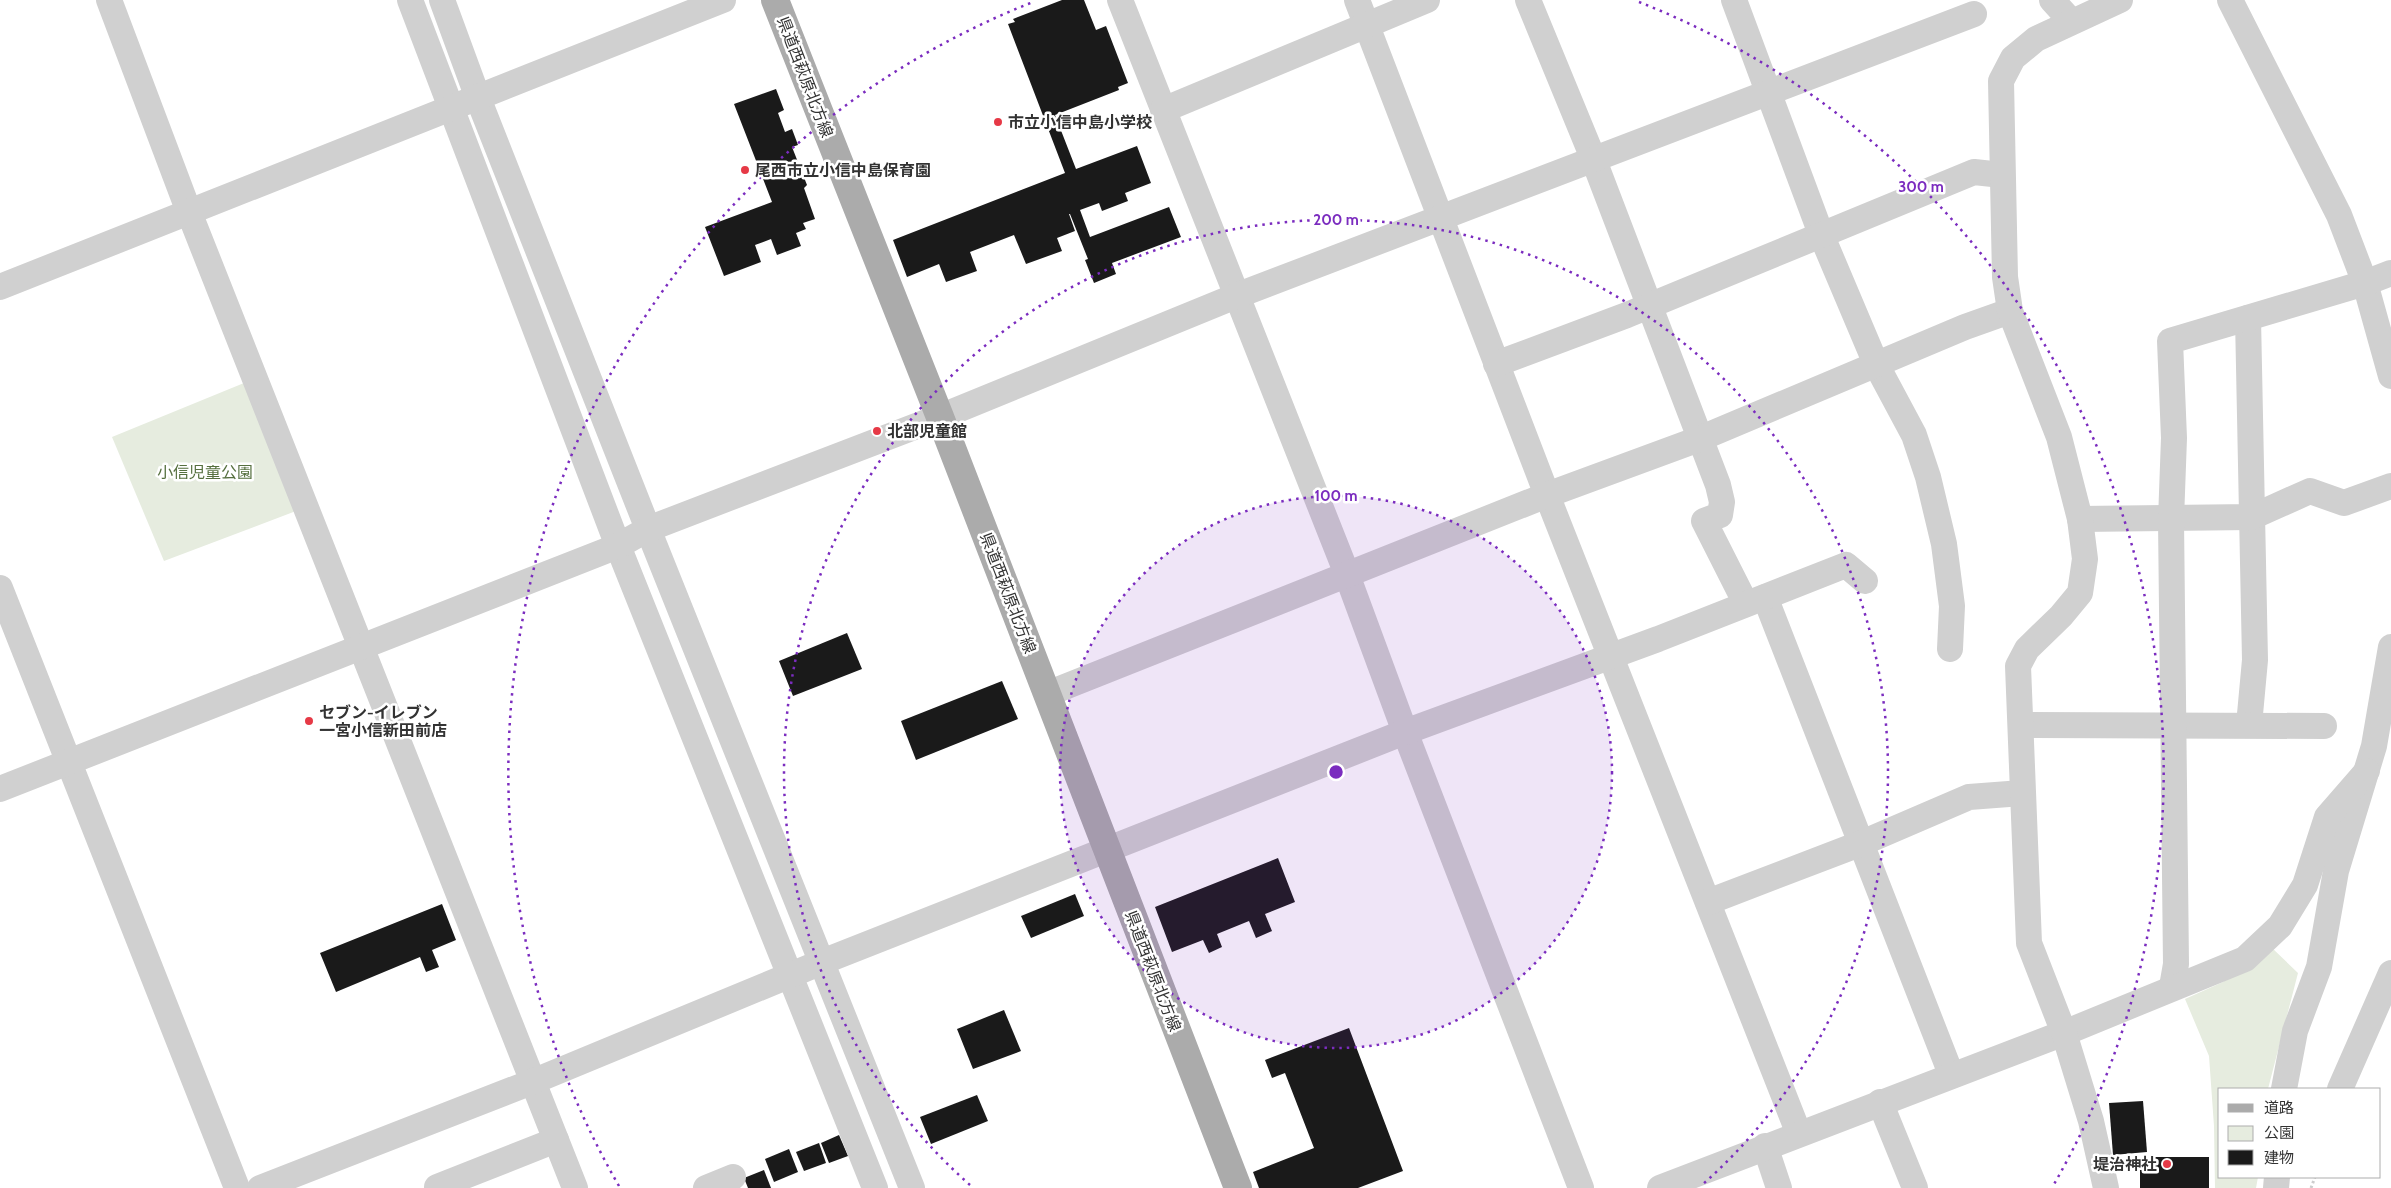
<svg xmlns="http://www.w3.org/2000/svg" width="2391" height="1188" font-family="Cabin,'Noto Sans JP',sans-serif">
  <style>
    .green { fill: #e6ecdf }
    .building { fill: #1a1a1a }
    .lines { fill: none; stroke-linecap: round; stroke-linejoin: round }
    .path { stroke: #cdcdcd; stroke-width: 3; stroke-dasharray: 2.5 2.5; stroke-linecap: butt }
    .minor { stroke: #d0d0d0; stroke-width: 26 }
    .major { stroke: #ababab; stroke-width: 28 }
    .ring { fill: none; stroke: #7b2cbf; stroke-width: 2.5; stroke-dasharray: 2.5 5 }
    .poi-dot { fill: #e63946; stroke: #fff; stroke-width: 2 }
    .labels { text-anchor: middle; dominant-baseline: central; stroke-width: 5; stroke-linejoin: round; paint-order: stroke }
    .street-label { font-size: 16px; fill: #333; stroke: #fff }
    .poi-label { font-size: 16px; font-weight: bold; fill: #333; stroke: #fff; text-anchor: start }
    .park-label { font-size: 16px; fill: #56703f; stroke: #fff }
    .centre { fill: #7b2cbf; stroke: #fff; stroke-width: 2.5 }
    .ring-label { font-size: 15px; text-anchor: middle; font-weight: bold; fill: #7b2cbf; stroke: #fff; stroke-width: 5; stroke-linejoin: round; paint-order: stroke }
  </style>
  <rect width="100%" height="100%" fill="#fff"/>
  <!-- green -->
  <g class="green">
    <polygon points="244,383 296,511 164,561 112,437"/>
    <polygon points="2271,947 2298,973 2268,1089 2220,1089 2220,1177 2258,1177 2256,1188 2215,1188 2214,1126 2209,1056 2185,999 2223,982"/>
  </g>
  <!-- building -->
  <g class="building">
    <polygon points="1062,0 1084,0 1096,30 1106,26 1128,83 1118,87 1119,90 1055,115 1076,169 1137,146 1151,183 1125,193 1128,201 1102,211 1099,203 1080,210 1090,237 1169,207 1181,237 1112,263 1116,274 1094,283 1085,260 1088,259 1070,214 1069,214 1075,231 1057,238 1062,251 1026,264 1014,235 970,252 977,271 946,282 939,264 907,277 893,240 1065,173 1008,24 1015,22 1013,19"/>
    <polygon points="776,89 784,110 778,113 785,132 792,129 798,145 792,147 807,185 804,188 815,219 803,223 806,229 796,233 801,246 777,255 771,239 755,245 761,262 724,276 705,227 772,202 734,104"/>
    <polygon points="847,633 862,669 793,696 779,661"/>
    <polygon points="1002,681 1018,719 916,760 901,721"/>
    <polygon points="1278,858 1295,902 1265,914 1272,931 1256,938 1249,921 1217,934 1222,947 1209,953 1203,940 1172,952 1155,907"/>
    <polygon points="1075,894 1084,916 1031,938 1021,916"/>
    <polygon points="442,904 456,940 432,950 439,967 426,972 420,957 336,992 320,953"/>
    <polygon points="1004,1010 1021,1051 973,1069 957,1029"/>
    <polygon points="1349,1028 1403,1171 1358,1188 1259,1188 1253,1172 1314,1148 1285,1073 1272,1078 1265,1060"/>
    <polygon points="977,1095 988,1121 931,1144 920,1117"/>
    <polygon points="2143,1101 2147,1152 2113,1155 2109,1103"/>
    <polygon points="839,1135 848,1156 829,1163 821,1143"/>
    <polygon points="819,1143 826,1163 804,1171 796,1152"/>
    <polygon points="789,1149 798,1172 774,1182 765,1159"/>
    <rect x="2140" y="1157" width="69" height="31"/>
    <polygon points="764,1170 771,1188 748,1188 744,1178"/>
  </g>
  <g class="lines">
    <!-- path -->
    <polyline class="path" points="2311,1188 2315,1177"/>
    <!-- minor -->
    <g class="minor">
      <polyline points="109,0 189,212 575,1188"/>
      <polyline points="410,0 618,546 875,1188"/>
      <polyline points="442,0 478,98 648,529 912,1188"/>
      <polyline points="1120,0 1343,564 1405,732 1581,1188"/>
      <polyline points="1357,0 1547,495 1799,1134"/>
      <polyline points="1528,0 1593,158 1718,485 1722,502 1720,515 1704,521 1746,604"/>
      <polyline points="1734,0 1821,234 1876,364 1914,435 1928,477 1944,544 1952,606 1950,649"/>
      <polyline points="2052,0 2071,21"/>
      <polyline points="2230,0 2339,215 2365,283 2391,376"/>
      <polyline points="1163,110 1427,0"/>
      <polyline points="0,287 723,0"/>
      <polyline points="2248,318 2255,660 2249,725"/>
      <polyline points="1496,364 1627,315 1974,172 2002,175"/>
      <polyline points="2080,519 2252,517 2310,491 2344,503 2391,486"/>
      <polyline points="0,588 237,1188"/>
      <polyline points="1765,597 1951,1074"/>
      <polyline points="1047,694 1547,495 1699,439 1965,327 2010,311"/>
      <polyline points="2021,725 2324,726"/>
      <polyline points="0,789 618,546 648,529 940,417 1236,296 1974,14"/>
      <polyline points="1708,902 1862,843 1969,797 2022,793"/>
      <polyline points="2172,987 2176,964 2171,520 2174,438 2170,341 2365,283 2391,273"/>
      <polyline points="2284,1089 2295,1031 2319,967 2336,871 2374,746 2391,647"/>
      <polyline points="2340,1089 2391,973"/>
      <polyline points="1880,1102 1915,1188"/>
      <polyline points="1765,1146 1779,1188"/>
      <polyline points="437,1187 556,1140"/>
      <polyline points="260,1188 532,1082 822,962 1405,732 1658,639 1846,565 1865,581"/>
      <polyline points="706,1188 733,1177"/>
      <polyline points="1660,1188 2064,1033 2245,959 2280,926 2305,885 2327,817 2367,771"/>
      <polyline points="2106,1188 2091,1121 2064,1033 2029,943 2018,666 2027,649 2061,616 2080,593 2085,559 2080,519 2059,437 2010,311 2005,277 2001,81 2013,58 2036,39 2120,0"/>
      <polyline points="2276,1188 2277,1177"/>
    </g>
    <!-- major -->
    <polyline class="major" points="775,0 940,417 1238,1188"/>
  </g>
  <!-- distance rings -->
  <circle cx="1336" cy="772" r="276" fill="#7b2cbf" fill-opacity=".12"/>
  <g class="ring">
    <circle cx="1336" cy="772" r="276"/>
    <path d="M970 1185A552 552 0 1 1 1702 1185"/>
    <path d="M619 1186A828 828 0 0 1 1033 2M1639 2A828 828 0 0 1 2053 1186"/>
  </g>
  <!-- markers -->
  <g class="poi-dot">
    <circle cx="998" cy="122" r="5"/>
    <circle cx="745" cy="170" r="5"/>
    <circle cx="877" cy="431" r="5"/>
    <circle cx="309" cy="721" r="5"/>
    <circle cx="2167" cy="1164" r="5"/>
  </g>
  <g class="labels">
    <!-- street labels -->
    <g class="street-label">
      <text transform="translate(805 77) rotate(69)">県道西萩原北方線</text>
      <text transform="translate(1008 593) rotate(69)">県道西萩原北方線</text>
      <text transform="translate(1153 971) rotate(69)">県道西萩原北方線</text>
    </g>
    <!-- poi labels -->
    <g class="poi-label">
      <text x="1008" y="122">市立小信中島小学校</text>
      <text x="755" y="170">尾西市立小信中島保育園</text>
      <text x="887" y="431">北部児童館</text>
      <text x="319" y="712">セブン-イレブン<tspan x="319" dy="18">一宮小信新田前店</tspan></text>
      <text x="2157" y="1164" text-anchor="end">堤治神社</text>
    </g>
    <!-- park labels -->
    <g class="park-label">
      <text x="205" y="472">小信児童公園</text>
    </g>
  </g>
  <circle cx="1336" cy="772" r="8" class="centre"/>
  <g class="ring-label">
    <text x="1921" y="192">300 m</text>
    <text x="1336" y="225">200 m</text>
    <text x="1336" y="501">100 m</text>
  </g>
  <!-- legend -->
  <rect x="2218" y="1088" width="162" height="90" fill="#ffffff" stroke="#adadad"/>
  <rect x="2228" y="1104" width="25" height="8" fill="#ababab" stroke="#adadad"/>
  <text x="2264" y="1113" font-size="15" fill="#333333">道路</text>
  <rect x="2228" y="1126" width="25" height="15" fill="#e6ecdf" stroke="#adadad"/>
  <text x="2264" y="1138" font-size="15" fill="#333333">公園</text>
  <rect x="2228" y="1150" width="25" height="15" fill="#1a1a1a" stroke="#adadad"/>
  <text x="2264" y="1163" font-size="15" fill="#333333">建物</text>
</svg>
